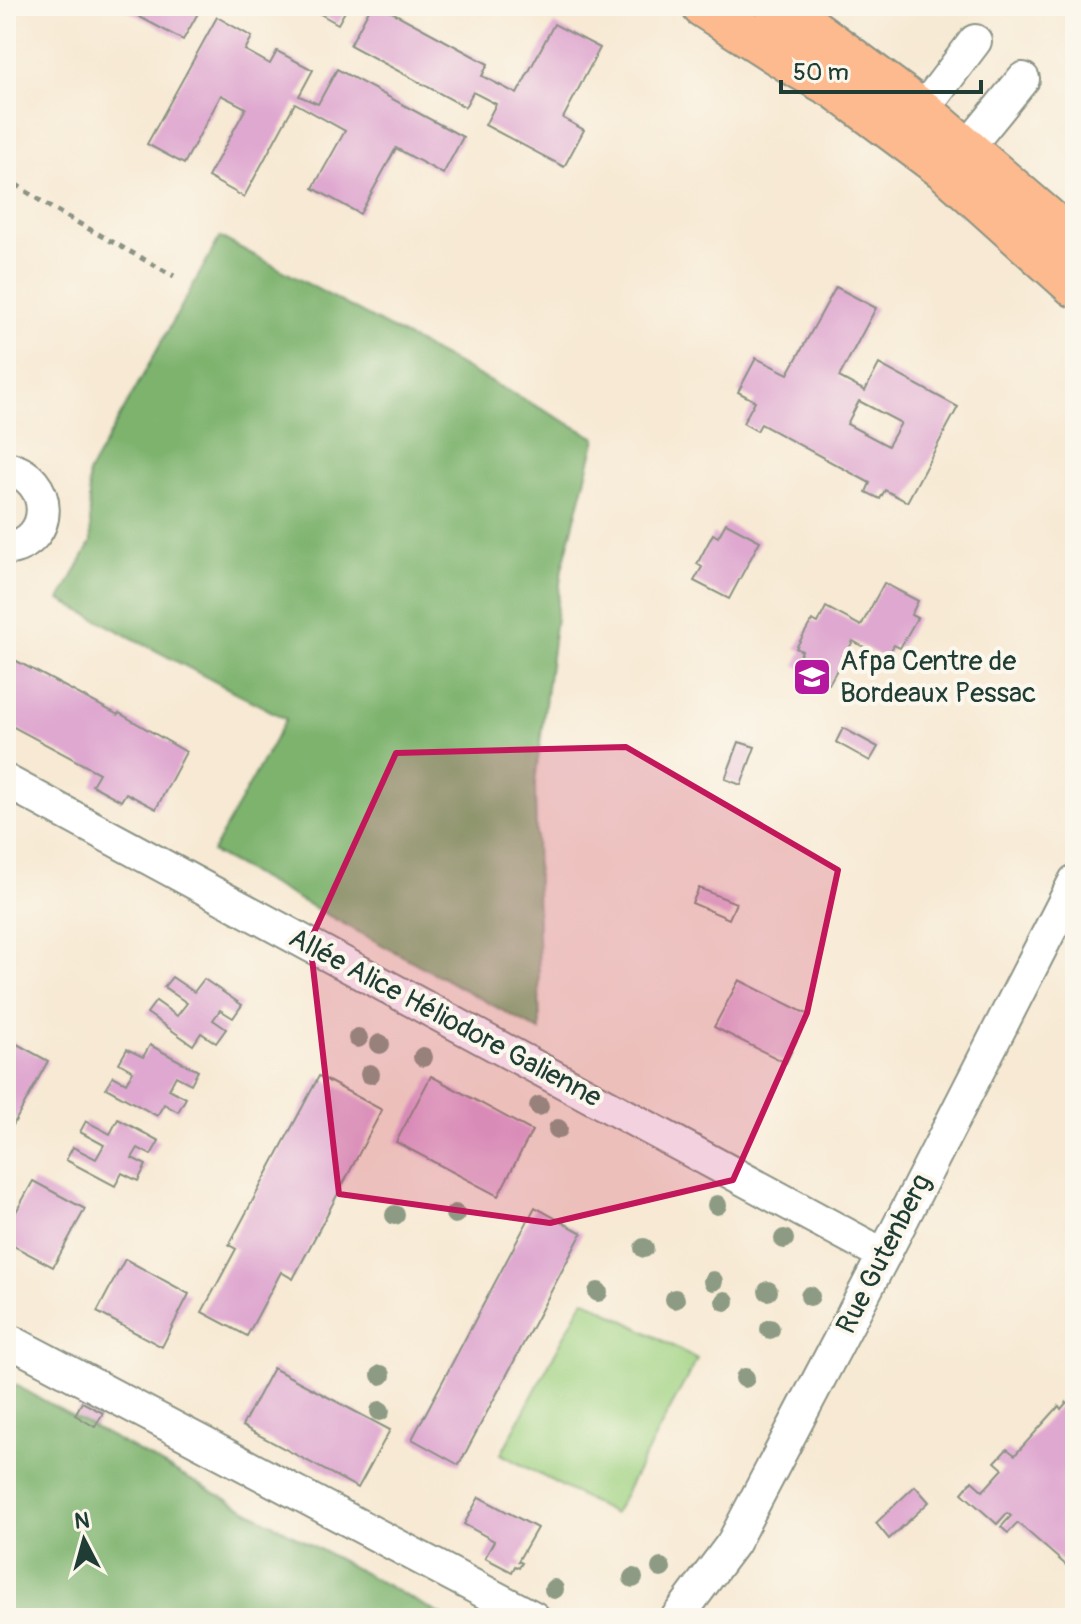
<svg xmlns="http://www.w3.org/2000/svg" width="1081" height="1624" font-family="Pangolin,sans-serif">
  <style>
    .green { fill: #9ed180; stroke: #5e875a; stroke-width: 2 }
    .forest { fill: #7eb36e; stroke: #4e7851; stroke-width: 2 }
    .building { fill: #dfa8d0; fill-rule: evenodd }
    .lines { fill: none; stroke-linecap: round; stroke-linejoin: round }
    .minor-casing { stroke: #8b9384; stroke-width: 36 }
    .major-casing { stroke: #8b9384; stroke-width: 46 }
    .path { stroke: #8b9384; stroke-width: 5; stroke-dasharray: 6 6; stroke-linecap: butt }
    .minor { stroke: #fff; stroke-width: 32 }
    .major { stroke: #fcba8e; stroke-width: 42 }
    .tree { fill: #8e9b84 }
    .marked { fill: #c2185b; fill-opacity: 0.2; stroke: #c2185b; stroke-width: 6; stroke-linejoin: round }
    .labels { text-anchor: middle; dominant-baseline: central; stroke-width: 8; stroke-linejoin: round; paint-order: stroke }
    .poi-label { font-size: 28px; fill: #1f3d34; stroke: #fbf7ec; text-anchor: start }
    .street-label { font-size: 28px; fill: #1f3d34; stroke: #fbf7ec }
  </style>
  <rect width="100%" height="100%" fill="#fbf7ec"/>
  <filter id="ink" filterUnits="userSpaceOnUse"><feTurbulence type="fractalNoise" baseFrequency=".0125" numOctaves="2"/><feDisplacementMap in="SourceGraphic" scale="16" xChannelSelector="R" yChannelSelector="G"/><feConvolveMatrix kernelMatrix="1 2 1 2 8 2 1 2 1" color-interpolation-filters="sRGB"/></filter>
  <filter id="wash" filterUnits="userSpaceOnUse"><feTurbulence type="fractalNoise" baseFrequency=".006" numOctaves="4" result="noise"/><feDisplacementMap in="SourceGraphic" scale="32" xChannelSelector="R" yChannelSelector="G"/><feGaussianBlur stdDeviation="1.8" result="paint"/><feColorMatrix in="noise" values="0 0 0 0 0 0 0 0 0 0 0 0 0 0 0 0 0 1.4 0 .05"/><feComposite in="paint" operator="in"/></filter>
  <g filter="url(#wash)">
    <rect width="100%" height="100%" fill="#f7e9d3"/>
    <!-- green -->
    <polygon class="green" points="584,1299 697,1359 614,1514 501,1454"/>
    <!-- forest -->
    <g class="forest">
      <polygon points="220,237 596,438 562,569 535,784 540,1031 212,852 286,719 60,600 91,542 88,474"/>
      <polygon points="6,1380 39,1398 447,1618 6,1618"/>
    </g>
    <g id="blocks">
      <!-- building -->
      <g class="building">
        <polygon points="119,6 202,6 183,40"/>
        <polygon points="306,6 348,6 338,24"/>
        <polygon points="371,6 381,6 488,64 482,76 517,94 554,24 600,48 563,118 584,130 564,167 485,125 496,104 473,92 465,107 350,45"/>
        <polygon points="217,17 252,37 245,50 270,64 277,51 313,70 299,96 318,104 337,69 463,137 443,174 396,148 360,214 313,188 345,131 295,103 244,197 208,177 246,108 221,95 184,164 147,144"/>
        <path d="M836,287L876,308L839,377L865,391L879,364L958,407L907,502L885,490L880,499L866,492L870,483L761,424L757,431L743,423L755,401L738,392L756,358L788,374ZM859,401L901,423L888,446L847,424Z"/>
        <polygon points="726,523 760,541 729,599 694,581 702,567 697,564 713,534 718,537"/>
        <polygon points="884,583 918,601 911,615 917,618 900,648 894,645 886,659 853,641 829,684 795,665 802,651 796,648 812,620 818,623 826,607 861,626"/>
        <polygon points="9,657 118,715 119,713 186,752 156,809 126,793 121,801 92,785 99,773 6,723 6,663"/>
        <polygon points="843,728 878,747 870,761 836,742"/>
        <polygon points="739,742 755,747 741,785 725,779"/>
        <polygon points="699,888 736,903 729,919 692,903"/>
        <polygon points="172,977 194,992 204,979 242,1005 233,1018 220,1010 213,1020 226,1029 216,1043 201,1033 193,1045 147,1013 156,1001 177,1016 187,1003 164,987"/>
        <polygon points="739,980 809,1015 786,1063 714,1027"/>
        <polygon points="6,1038 48,1061 6,1138"/>
        <polygon points="150,1045 198,1071 191,1084 176,1076 169,1089 186,1098 178,1112 164,1104 157,1116 106,1088 113,1076 126,1083 133,1071 119,1063 127,1049 143,1057"/>
        <polygon points="319,1076 382,1110 293,1279 281,1272 247,1336 202,1312 236,1249 229,1245"/>
        <polygon points="431,1076 532,1131 498,1196 396,1142"/>
        <polygon points="118,1119 159,1141 151,1155 138,1148 132,1158 146,1165 138,1181 122,1173 115,1186 66,1160 73,1147 96,1159 104,1145 80,1132 86,1121 110,1134"/>
        <polygon points="33,1181 85,1209 53,1267 6,1242 6,1230"/>
        <polygon points="535,1207 582,1233 459,1465 412,1439"/>
        <polygon points="125,1259 189,1294 162,1347 97,1312"/>
        <polygon points="273,1368 390,1430 358,1488 242,1426"/>
        <polygon points="82,1402 103,1413 95,1427 75,1415"/>
        <polygon points="1067,1402 1075,1409 1075,1573 1018,1523 1008,1533 1001,1527 1011,1516 1007,1513 997,1524 962,1493 972,1481 983,1491 1003,1469 995,1462 1007,1449 1015,1455 1059,1406 1061,1409"/>
        <polygon points="915,1486 929,1502 889,1539 876,1523"/>
        <polygon points="479,1497 537,1528 518,1561 522,1563 519,1568 515,1566 512,1572 485,1558 494,1541 464,1524"/>
      </g>
    </g>
  </g>
  <g filter="url(#ink)">
    <use href="#blocks" fill-opacity="0" stroke="#8b9384" stroke-width="2"/>
    <g class="lines">
      <defs>
        <g id="minor">
          <polyline points="922,111 975,41"/>
          <polyline points="950,164 967,148 1023,79"/>
          <path d="M6,468C54,477 56,542 6,549"/>
          <polyline points="6,781 884,1255"/>
          <polyline points="6,1339 534,1618"/>
          <polyline points="677,1618 733,1543 884,1255 1075,881"/>
        </g>
        <g id="major">
          <polyline points="703,6 795,65 836,88 945,169 1075,286"/>
          <polyline points="775,6 798,19 922,111 1075,243"/>
        </g>
      </defs>
      <!-- minor casing -->
      <use href="#minor" class="minor-casing"/>
      <!-- major casing -->
      <use href="#major" class="major-casing"/>
      <!-- path -->
      <polyline class="path" points="6,178 53,209 174,276"/>
      <!-- minor -->
      <use href="#minor" class="minor"/>
      <!-- major -->
      <use href="#major" class="major"/>
    </g>
    <!-- trees -->
    <g class="tree">
      <circle cx="358" cy="1038" r="10"/>
      <circle cx="380" cy="1044" r="10"/>
      <circle cx="423" cy="1057" r="10"/>
      <circle cx="370" cy="1074" r="10"/>
      <circle cx="539" cy="1106" r="10"/>
      <circle cx="558" cy="1129" r="10"/>
      <circle cx="717" cy="1205" r="10"/>
      <circle cx="455" cy="1214" r="10"/>
      <circle cx="395" cy="1215" r="10"/>
      <circle cx="784" cy="1239" r="10"/>
      <circle cx="644" cy="1248" r="10"/>
      <circle cx="713" cy="1281" r="10"/>
      <circle cx="768" cy="1291" r="10"/>
      <circle cx="598" cy="1292" r="10"/>
      <circle cx="810" cy="1296" r="10"/>
      <circle cx="675" cy="1299" r="10"/>
      <circle cx="725" cy="1301" r="10"/>
      <circle cx="770" cy="1329" r="10"/>
      <circle cx="381" cy="1375" r="10"/>
      <circle cx="745" cy="1378" r="10"/>
      <circle cx="380" cy="1411" r="10"/>
      <circle cx="661" cy="1568" r="10"/>
      <circle cx="633" cy="1578" r="10"/>
      <circle cx="554" cy="1589" r="10"/>
    </g>
  </g>
  <!-- marked area -->
  <path class="marked" d="M626,747L838,870L807,1013L733,1180L550,1223L339,1194L310,941L396,753Z"/>
  <!-- icons -->
  <defs>
    <symbol id="university-square" viewBox="-11 -11 22 22"><rect x="-9" y="-9" width="18" height="18" rx="4" fill="#b5179e" stroke="#fbf7ec"/><path d="M0-5L7-2L0 1L-7-2ZM-4 1L0 2.5L4 1V4Q0 6-4 4Z" fill="#fff"/></symbol>
  </defs>
  <g fill-rule="evenodd">
    <use href="#university-square" x="790" y="655" width="44" height="44"/>
  </g>
  <g class="labels">
    <!-- poi labels -->
    <g class="poi-label">
      <text x="840" y="661">Afpa Centre de<tspan x="840" dy="32">Bordeaux Pessac</tspan></text>
    </g>
    <!-- street labels -->
    <g class="street-label">
      <text transform="translate(445 1018) rotate(28)">Allée Alice Héliodore Galienne</text>
      <text transform="translate(884 1254) rotate(-63)">Rue Gutenberg</text>
    </g>
  </g>
  <!-- margin -->
  <rect width="1081" height="1624" fill="none" stroke="#fbf7ec" stroke-width="32"/>
  <!-- north arrow -->
  <g transform="translate(84 1540) rotate(354)" stroke="#fbf7ec" stroke-width="6" paint-order="stroke">
  <path d="M0-6L14 30L0 20L-14 30Z" fill="#1f3d34"/>
  <text y="-12" font-size="22" font-weight="bold" text-anchor="middle" fill="#1f3d34">N</text>
  </g>
  <!-- scale -->
  <path d="M781 80v12h200v-12" fill="none" stroke="#1f3d34" stroke-width="4"/>
  <text x="793" y="80" font-size="24" fill="#1f3d34" stroke="#fbf7ec" stroke-width="6" paint-order="stroke">50 m</text>
</svg>
